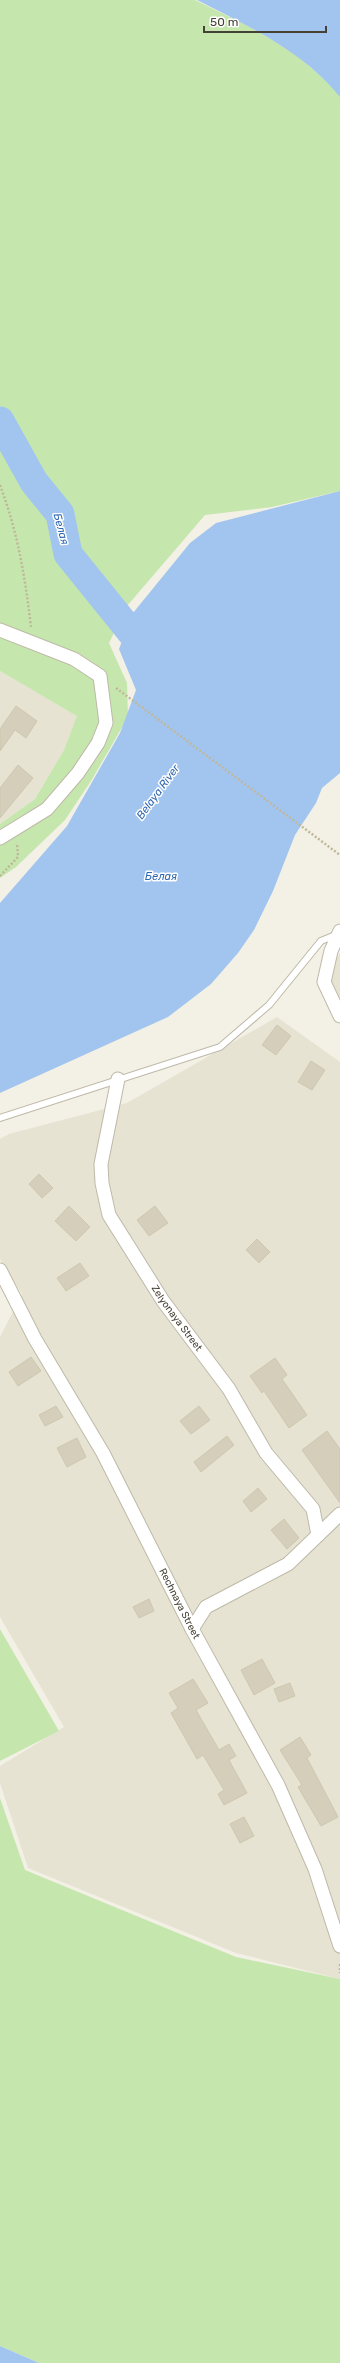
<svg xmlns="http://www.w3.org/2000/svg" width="340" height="2363" font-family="Rubik,sans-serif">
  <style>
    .residential { fill: #e6e3d3 }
    .green { fill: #c5e7ae }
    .water { fill: #a2c5ef }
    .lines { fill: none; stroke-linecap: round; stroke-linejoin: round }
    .river { stroke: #a2c5ef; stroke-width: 29 }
    .building { fill: #d4cebb; stroke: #cfc7ae }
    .lane-casing { stroke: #beb9a8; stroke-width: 8 }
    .street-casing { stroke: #beb9a8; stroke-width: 15 }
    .path { stroke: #c0b799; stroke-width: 2.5; stroke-dasharray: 2 2; stroke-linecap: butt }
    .lane { stroke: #fff; stroke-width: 6 }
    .street { stroke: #fff; stroke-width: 13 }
    .labels { text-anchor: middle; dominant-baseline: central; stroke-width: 3; stroke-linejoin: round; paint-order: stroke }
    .street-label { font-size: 10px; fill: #454135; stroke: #fff }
    .water-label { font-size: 11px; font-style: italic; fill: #2f67b0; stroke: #fff }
  </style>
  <rect width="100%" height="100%" fill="#f3f0e5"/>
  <!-- residential -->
  <g class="residential">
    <polygon points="0,671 78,716 64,750 35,799 0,824"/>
    <polygon points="340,953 340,1002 319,985"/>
    <polygon points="277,1017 340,1062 340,1979 236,1953 28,1868 0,1783 0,1766 64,1727 0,1617 0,1337 22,1294 0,1259 0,1139 9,1134 127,1103"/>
  </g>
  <!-- green -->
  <g class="green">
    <polygon points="0,0 195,0 252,28 294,53 331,85 340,97 340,491 272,507 205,515 127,606 109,643 127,683 128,717 91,781 65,820 16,867 0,878 0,824 35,799 64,750 77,716 0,671"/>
    <polygon points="0,1629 59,1731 0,1761"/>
    <polygon points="0,1798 25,1870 236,1957 340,1979 340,2363 39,2363 0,2346"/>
  </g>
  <!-- water -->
  <g class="water">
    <path d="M197,0H340V97C303,51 248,26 197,0Z"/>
    <polygon points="340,491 340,773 322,788 316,803 295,835 273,891 254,930 238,953 211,984 168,1017 0,1093 0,903 67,826 120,733 136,690 119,649 133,613 190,543 216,523"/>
    <polygon points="0,2346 39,2363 0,2363"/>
  </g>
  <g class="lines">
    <!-- river -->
    <polyline class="river" points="0,421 34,482 60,514 68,554 152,658"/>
  </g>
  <!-- building -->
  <g class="building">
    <polygon points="16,706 37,721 26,738 15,730 0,751 0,729"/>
    <polygon points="18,765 33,778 0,818 0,788"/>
    <polygon points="277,1025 291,1036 276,1055 262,1045"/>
    <polygon points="311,1061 325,1070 312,1090 298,1082"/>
    <polygon points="39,1174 53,1188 42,1198 29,1184"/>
    <polygon points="69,1206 90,1227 76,1241 55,1221"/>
    <polygon points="155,1206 168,1223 149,1236 137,1220"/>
    <polygon points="257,1239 270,1252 259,1263 246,1250"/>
    <polygon points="80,1263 89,1276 66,1291 57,1278"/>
    <polygon points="31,1357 41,1371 18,1386 9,1372"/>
    <polygon points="275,1358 287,1375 282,1379 307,1415 289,1428 264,1391 262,1393 250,1376"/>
    <polygon points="56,1406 63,1417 45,1426 39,1415"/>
    <polygon points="199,1406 210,1420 191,1434 180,1421"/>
    <polygon points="327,1431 340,1449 340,1503 302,1450"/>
    <polygon points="227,1436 234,1445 201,1472 194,1462"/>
    <polygon points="77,1438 86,1457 67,1467 57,1448"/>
    <polygon points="258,1488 267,1499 251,1512 243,1501"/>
    <polygon points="284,1519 299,1538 287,1549 271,1530"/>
    <polygon points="149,1599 154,1611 139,1618 133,1607"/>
    <polygon points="262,1659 275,1683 254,1695 241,1670"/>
    <polygon points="193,1679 208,1703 196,1710 219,1750 229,1744 236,1756 229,1760 247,1793 224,1805 218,1794 224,1790 203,1755 197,1759 171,1713 178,1708 169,1693"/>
    <polygon points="290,1683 295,1696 279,1702 274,1689"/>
    <polygon points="300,1737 311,1755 307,1758 338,1817 321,1826 298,1787 302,1785 280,1750"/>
    <polygon points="244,1817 254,1836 240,1843 230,1824"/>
  </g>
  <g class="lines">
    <defs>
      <polyline id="lane" points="0,1118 220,1047 269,1005 321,941 338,934"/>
      <g id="street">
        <polyline points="0,630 74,659 100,676 106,723 98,743 78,773 47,809 0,838"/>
        <polyline points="340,931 331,951 324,982 340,1016"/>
        <path id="s1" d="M118,1079L101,1164L102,1183L109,1215L163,1301L229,1389L266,1453L313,1509L318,1535"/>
        <path id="s2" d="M0,1270L35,1339L103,1453L192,1629L278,1785L315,1869L340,1946"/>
        <polyline points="192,1629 206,1607 288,1564 340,1514"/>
      </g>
    </defs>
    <!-- lane casing -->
    <use href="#lane" class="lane-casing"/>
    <!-- street casing -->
    <use href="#street" class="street-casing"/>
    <!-- path -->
    <g class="path">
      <path d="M0,485C18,533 25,577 31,627"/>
      <polyline points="116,688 340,855"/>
      <polyline points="0,876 18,857 17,843"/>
      <polyline points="340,1964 340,1973"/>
    </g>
    <!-- lane -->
    <use href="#lane" class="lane"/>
    <!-- street -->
    <use href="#street" class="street"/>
  </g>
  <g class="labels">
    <!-- street labels -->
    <g class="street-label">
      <text stroke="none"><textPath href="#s1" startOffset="262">Zelyonaya Street</textPath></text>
      <text stroke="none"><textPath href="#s2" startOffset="379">Rechnaya Street</textPath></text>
    </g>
    <!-- water labels -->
    <g class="water-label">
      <text transform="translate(61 529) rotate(75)">Белая</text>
      <text transform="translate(158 792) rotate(-54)">Belaya River</text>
      <text x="161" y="876">Белая</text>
    </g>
  </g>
  <!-- scale -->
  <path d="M204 26v6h122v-6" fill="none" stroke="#454135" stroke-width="2"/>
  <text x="210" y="26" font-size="12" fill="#454135" stroke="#ffffff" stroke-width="3" paint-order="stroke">50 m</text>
</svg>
